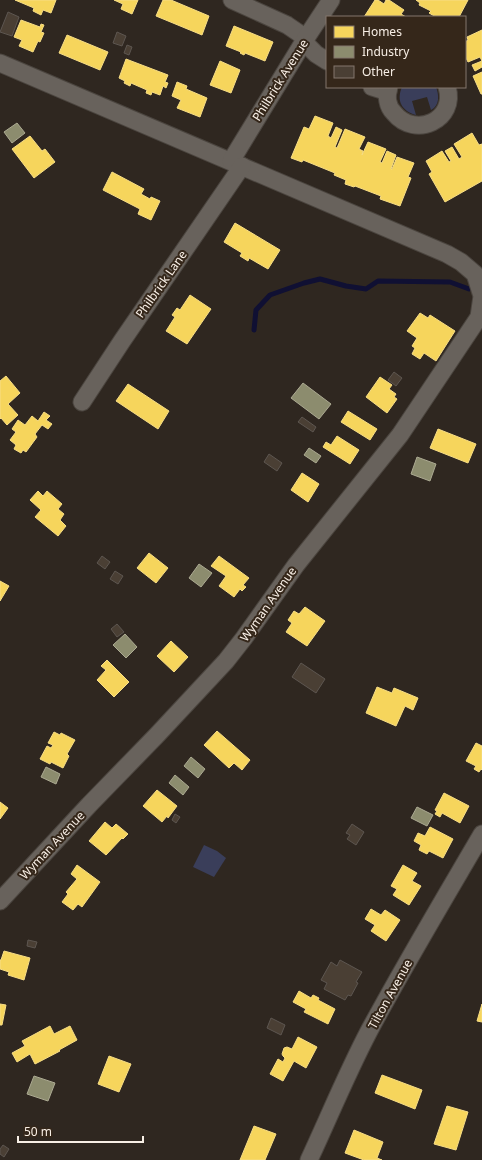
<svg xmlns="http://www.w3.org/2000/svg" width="482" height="1160" font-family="'Noto Sans',sans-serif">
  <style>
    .green { fill: #3a3e5a }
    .homes { fill: #f6d55c; stroke: #f7dd85 }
    .industry { fill: #8c8c6e; stroke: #acaa92 }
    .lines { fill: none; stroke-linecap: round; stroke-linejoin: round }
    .stream { stroke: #101033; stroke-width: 5 }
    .building { fill: #4a3f34; stroke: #5d5650 }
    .street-casing { stroke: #4b453f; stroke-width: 19 }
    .street { stroke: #68625c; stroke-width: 17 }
    .labels { text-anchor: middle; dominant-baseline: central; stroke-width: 4; stroke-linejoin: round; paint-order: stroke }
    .street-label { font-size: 12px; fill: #f8efe6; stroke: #35271a }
  </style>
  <rect width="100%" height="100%" fill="#2f2720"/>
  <!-- green -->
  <g class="green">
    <path d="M402,87H436C439,95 440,105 431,110L427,97L412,101L416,115C402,111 396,101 402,87Z"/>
    <polygon points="204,845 217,851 226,858 214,877 193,867"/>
  </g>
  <!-- homes -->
  <g class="homes">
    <polygon points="15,0 56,0 51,13 43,10 41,15 33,11 34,8"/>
    <polygon points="114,0 138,0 132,14 121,9 123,4"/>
    <polygon points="163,0 171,0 209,16 202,35 156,16"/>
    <polygon points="375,0 378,0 384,4 386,0 389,0 404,10 401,14 406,17 364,17"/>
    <polygon points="416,0 468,0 459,17 436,17 429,13 431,11 419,5 420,3"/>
    <polygon points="21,20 40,27 41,24 44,25 41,32 44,33 40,42 38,41 33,52 19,46 22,40 14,37"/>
    <polygon points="234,26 273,42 265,61 245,53 244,55 240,53 241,52 226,46"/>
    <polygon points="482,30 482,67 475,71 472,65 482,61 480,57 468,62 465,56 465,42 468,40 467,37"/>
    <polygon points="67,35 108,52 100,70 59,53"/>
    <polygon points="126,59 168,75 165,82 168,83 166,88 163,86 160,95 152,92 151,95 146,93 147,90 131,83 130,86 124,83 125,81 119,78"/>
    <polygon points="220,61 240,70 231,93 210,85"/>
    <polygon points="482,72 482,94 481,94 473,76"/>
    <polygon points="177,82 187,86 186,89 207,98 200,117 177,108 181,100 172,96"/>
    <polygon points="315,116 333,123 328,136 331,138 336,127 342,130 335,147 337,148 345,129 365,137 359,149 363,151 362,155 368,142 386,149 380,162 382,163 387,151 396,155 391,169 392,169 397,157 414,163 408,177 411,178 400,206 380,199 381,196 355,186 354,187 345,184 346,180 334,175 335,173 303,160 302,162 291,158 304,127 309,129"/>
    <polygon points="472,133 479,145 482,144 482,181 445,202 429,174 432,172 426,161 442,151 449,162 451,161 445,151 452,147 459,159 462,157 454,144"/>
    <polygon points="30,136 42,151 45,149 55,162 34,178 12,149"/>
    <polygon points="112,172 144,189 141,194 150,199 151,197 160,201 151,220 138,214 140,209 103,190"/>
    <polygon points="235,223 280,250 268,269 249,258 248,261 240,256 242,253 224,242"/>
    <polygon points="190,295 211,309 187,344 166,331 175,317 172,315 177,308 180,310"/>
    <polygon points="420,313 428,318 430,315 455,331 436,361 424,353 420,359 412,354 415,348 412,346 417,338 407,331"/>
    <polygon points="6,376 20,393 8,404 18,415 7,425 1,418 0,419 0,381"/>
    <polygon points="380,377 392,385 389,389 396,394 394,397 397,399 387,413 366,397"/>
    <polygon points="128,384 169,411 158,429 116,401"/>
    <polygon points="348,411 377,429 370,440 341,422"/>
    <polygon points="44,412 50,416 46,420 52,424 48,429 42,425 35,434 37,437 26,452 23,450 21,453 14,449 16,445 10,440 16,432 12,429 18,420 25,425 32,416 38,421"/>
    <polygon points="438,429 476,444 468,463 430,448"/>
    <polygon points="337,436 359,450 350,464 323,447 326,442 331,445"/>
    <polygon points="302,473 319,484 308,502 291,490"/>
    <polygon points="38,491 43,496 47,491 62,504 58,509 64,514 60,520 66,526 58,536 35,517 41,510 30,500"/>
    <polygon points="149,553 168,568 156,583 137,568"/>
    <polygon points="219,556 249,578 243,585 246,587 242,591 240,589 234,597 219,586 226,576 211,566"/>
    <polygon points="0,581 9,586 0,601"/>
    <polygon points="305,607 325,621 307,646 286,632 292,623 288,620 294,611 299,614"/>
    <polygon points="171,641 188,657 174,672 157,656"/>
    <polygon points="107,660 129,682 114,697 97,680 106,670 101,666"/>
    <polygon points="377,687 392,693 394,688 418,698 413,710 405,706 396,726 366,713"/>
    <polygon points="217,731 250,760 242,770 234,763 229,768 204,745"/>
    <polygon points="54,732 60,735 61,733 75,740 67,754 69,756 63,768 51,762 50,764 40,759 47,746 51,748 53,745 48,743"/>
    <polygon points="476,743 482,746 482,770 481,769 479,772 474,769 476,766 466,761"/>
    <polygon points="157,790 177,806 168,818 167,816 162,822 143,806"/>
    <polygon points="444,793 469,806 460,823 442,813 440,817 435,814 437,811 435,810"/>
    <polygon points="0,802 8,808 0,819"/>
    <polygon points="105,822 112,828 116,824 128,834 123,839 122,838 106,855 89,841"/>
    <polygon points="430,827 453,839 443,858 429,851 427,854 419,850 421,845 414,841 418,833 425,836"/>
    <polygon points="77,865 100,882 82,907 78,904 73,910 62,902 68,894 66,892 77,879 71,874"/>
    <polygon points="403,865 417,873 412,881 421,886 409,905 393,895 397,889 391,886"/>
    <polygon points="371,909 381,915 385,910 400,920 386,941 371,931 375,925 365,919"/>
    <polygon points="4,951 30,958 24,980 8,975 9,972 0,969 0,960 1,960"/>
    <polygon points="299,991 311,998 313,995 319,998 318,1000 335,1009 328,1024 304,1012 306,1009 293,1002"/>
    <polygon points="0,1004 6,1005 2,1025 0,1025"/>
    <polygon points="482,1004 482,1022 477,1021"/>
    <polygon points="50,1026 54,1034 70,1026 77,1040 59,1050 60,1051 35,1064 30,1054 17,1062 12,1053 25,1046 22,1041"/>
    <polygon points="298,1037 317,1047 306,1068 294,1061 283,1081 270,1074 278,1059 283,1062 285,1058 283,1056 282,1054 284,1048 287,1047 292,1049"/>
    <polygon points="109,1056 131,1064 119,1092 98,1084"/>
    <polygon points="382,1075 422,1090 415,1109 375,1093"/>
    <polygon points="447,1106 468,1112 456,1150 434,1144"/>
    <polygon points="254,1126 276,1134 265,1160 240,1160"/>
    <polygon points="354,1130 383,1142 377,1158 382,1160 364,1160 345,1153"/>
  </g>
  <!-- industry -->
  <g class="industry">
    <polygon points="17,123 25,133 12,143 4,132"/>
    <polygon points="303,383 331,404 319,419 291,398"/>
    <polygon points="309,448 321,456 316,463 304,455"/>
    <polygon points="417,457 436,464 430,481 411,474"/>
    <polygon points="199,564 212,573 201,587 189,578"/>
    <polygon points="125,634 137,647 126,658 113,645"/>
    <polygon points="191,757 205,769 198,778 184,766"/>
    <polygon points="46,767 60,774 56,784 41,777"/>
    <polygon points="175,775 189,787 183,795 169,783"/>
    <polygon points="417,807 433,815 427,826 411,818"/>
    <polygon points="34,1076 55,1083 48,1101 27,1094"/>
  </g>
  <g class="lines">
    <!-- stream -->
    <polyline class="stream" points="254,330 256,310 270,295 304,283 320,279 346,286 366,289 378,281 450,282 469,289"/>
  </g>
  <!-- building -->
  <g class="building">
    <polygon points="8,12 19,17 12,36 0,32"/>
    <polygon points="117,32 126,36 122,46 113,43"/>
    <polygon points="127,45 132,47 129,55 124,53"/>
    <polygon points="394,372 402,378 396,386 388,380"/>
    <polygon points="302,417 316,427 313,432 298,422"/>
    <polygon points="269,454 282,463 277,471 264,462"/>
    <polygon points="102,556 110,562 105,569 97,563"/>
    <polygon points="115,571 123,576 118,584 110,579"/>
    <polygon points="117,624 124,632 117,637 111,629"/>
    <polygon points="301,663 325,679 316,693 292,677"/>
    <polygon points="175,814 180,817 176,823 172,820"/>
    <polygon points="352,824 364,832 356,845 347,839 350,835 346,833"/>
    <polygon points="28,940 37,942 35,948 27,946"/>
    <polygon points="340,960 362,972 356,982 358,983 351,996 348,995 345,1000 324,989 327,983 321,980 331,962 337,966"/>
    <polygon points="271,1018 285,1025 281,1035 267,1028"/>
    <polygon points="3,1145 9,1149 4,1157 0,1154 0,1149"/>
  </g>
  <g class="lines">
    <defs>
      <g id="street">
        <polyline points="232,0 287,25 306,38"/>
        <polyline points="304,42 316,54 327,61"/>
        <polyline points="0,63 447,254 461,262 475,274 482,296 479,317 400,435 296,565 244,638 226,661 157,735 89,805 0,901"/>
        <polyline points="372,87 388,92"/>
        <path d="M389,87C386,96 387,106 394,113C415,139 457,120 447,87"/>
        <polyline points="231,161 306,38 331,0"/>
        <polyline points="82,402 122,341 242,166"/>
        <path d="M309,1160C329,1117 347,1073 369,1031C405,964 444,899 482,834"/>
      </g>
    </defs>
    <!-- street casing -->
    <use href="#street" class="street-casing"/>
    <!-- street -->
    <use href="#street" class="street"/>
  </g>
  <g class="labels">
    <!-- street labels -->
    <g class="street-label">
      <text transform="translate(280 80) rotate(-58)">Philbrick Avenue</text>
      <text transform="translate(161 284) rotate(-55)">Philbrick Lane</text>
      <text transform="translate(268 604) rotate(-55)">Wyman Avenue</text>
      <text transform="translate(52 845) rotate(-47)">Wyman Avenue</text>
      <text transform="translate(390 994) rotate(-61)">Tilton Avenue</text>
    </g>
  </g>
  <!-- legend -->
  <rect x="326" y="16" width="140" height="72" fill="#35271a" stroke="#83776c"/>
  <rect x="334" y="26" width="20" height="12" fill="#f6d55c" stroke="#83776c"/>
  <text x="362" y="36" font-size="12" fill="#f8efe6">Homes</text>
  <rect x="334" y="46" width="20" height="12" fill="#8c8c6e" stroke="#83776c"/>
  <text x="362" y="56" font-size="12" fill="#f8efe6">Industry</text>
  <rect x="334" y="66" width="20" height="12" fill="#4a3f34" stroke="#83776c"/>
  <text x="362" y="76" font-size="12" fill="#f8efe6">Other</text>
  <!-- scale -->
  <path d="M18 1136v6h125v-6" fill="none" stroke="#f8efe6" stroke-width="2"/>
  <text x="24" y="1136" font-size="12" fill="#f8efe6" stroke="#35271a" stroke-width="3" paint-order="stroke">50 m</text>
</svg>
